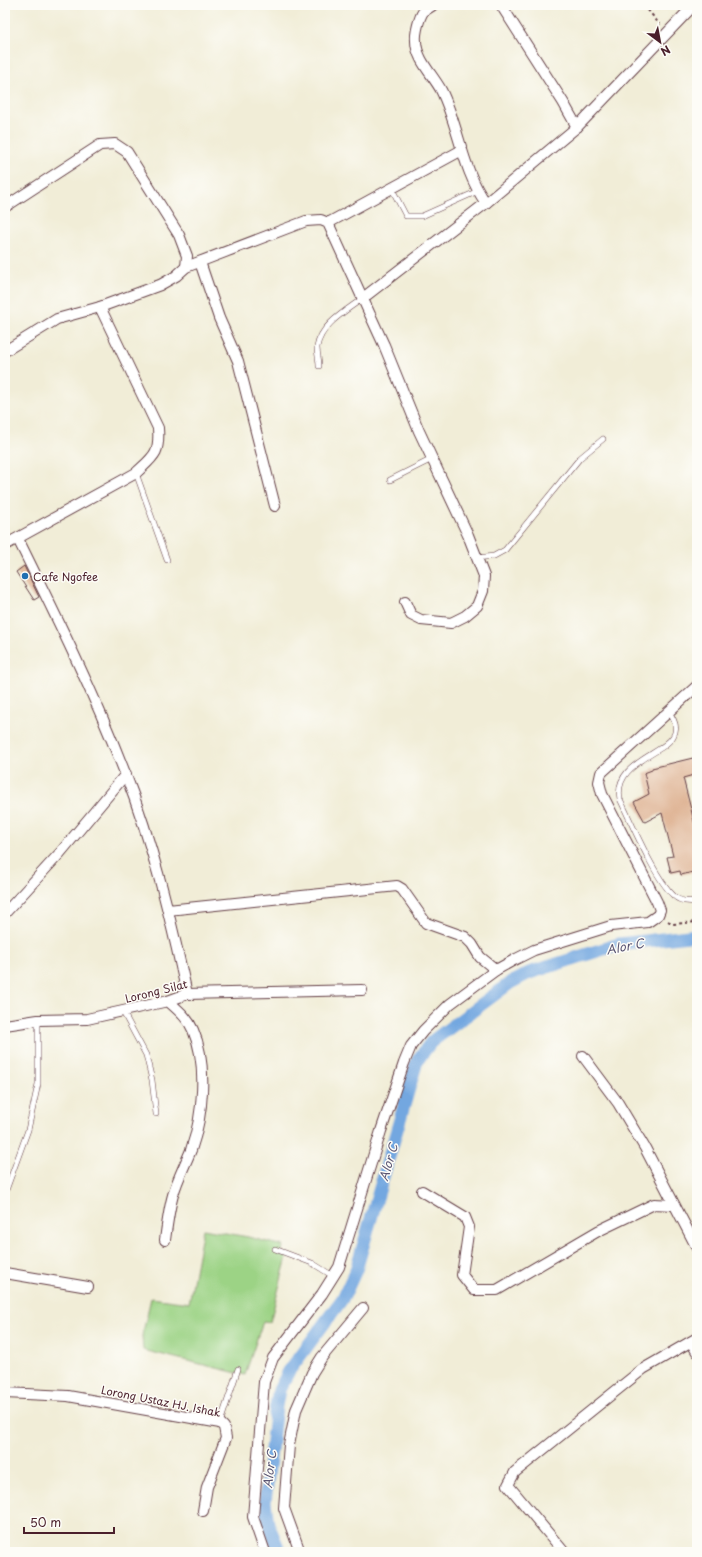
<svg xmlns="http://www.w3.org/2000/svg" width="702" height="1557" font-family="'Playpen Sans',sans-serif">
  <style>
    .green { fill: #9cd385; stroke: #737958 }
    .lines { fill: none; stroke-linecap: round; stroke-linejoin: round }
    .canal { stroke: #73a7e0; stroke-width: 13 }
    .building { fill: #dfb494 }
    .service-casing { stroke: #633e45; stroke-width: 6 }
    .minor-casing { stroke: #633e45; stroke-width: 12 }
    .path { stroke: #633e45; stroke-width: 2; stroke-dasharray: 3 3; stroke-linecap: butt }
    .service { stroke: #fff; stroke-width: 5 }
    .minor { stroke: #fff; stroke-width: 10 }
    .poi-dot { fill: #1f6fb2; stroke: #fdfcf7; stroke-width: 1.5 }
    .labels { text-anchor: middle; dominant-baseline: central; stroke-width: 3; stroke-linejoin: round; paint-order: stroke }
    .poi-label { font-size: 11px; fill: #4a1f2b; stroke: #fdfcf7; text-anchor: start }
    .street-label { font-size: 11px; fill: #4a1f2b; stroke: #fdfcf7 }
    .water-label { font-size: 12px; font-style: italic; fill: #5a5573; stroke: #fdfcf7 }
  </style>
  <rect width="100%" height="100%" fill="#fdfcf7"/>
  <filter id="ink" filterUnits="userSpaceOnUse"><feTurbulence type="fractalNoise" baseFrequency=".025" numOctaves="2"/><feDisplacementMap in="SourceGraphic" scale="8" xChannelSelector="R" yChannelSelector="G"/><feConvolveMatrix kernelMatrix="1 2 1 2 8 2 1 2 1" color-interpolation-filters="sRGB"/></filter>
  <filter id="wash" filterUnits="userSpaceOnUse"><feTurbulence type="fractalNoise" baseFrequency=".012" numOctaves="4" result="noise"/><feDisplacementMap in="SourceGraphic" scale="16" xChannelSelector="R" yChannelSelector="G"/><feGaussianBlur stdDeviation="0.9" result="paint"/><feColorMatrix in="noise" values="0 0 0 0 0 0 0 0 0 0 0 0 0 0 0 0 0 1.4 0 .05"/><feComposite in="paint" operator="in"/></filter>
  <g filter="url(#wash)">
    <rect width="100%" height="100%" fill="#f1edd7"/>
    <!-- green -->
    <polygon class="green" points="203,1229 248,1237 283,1246 281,1256 287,1257 270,1322 263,1321 245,1375 143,1350 142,1336 151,1298 189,1303"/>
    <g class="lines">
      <!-- canal -->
      <polyline class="canal" points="280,1552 268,1524 265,1502 276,1406 279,1390 289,1371 343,1298 356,1270 417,1061 431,1042 510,983 529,973 619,944 697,935"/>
    </g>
    <g id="blocks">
      <!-- building -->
      <g class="building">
        <polygon points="24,566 39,597 34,600 16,572"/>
        <polygon points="697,757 697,774 683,778 697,833 697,871 681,875 680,871 671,873 667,857 673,856 662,813 645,822 634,802 649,794 644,773 652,770 652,768"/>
      </g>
    </g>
  </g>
  <g filter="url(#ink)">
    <use href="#blocks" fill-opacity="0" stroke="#633e45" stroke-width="1"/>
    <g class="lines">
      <defs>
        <g id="service">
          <polyline points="392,189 406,216 422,216 478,191"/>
          <path d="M319,366C319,360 317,353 317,347C321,324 346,311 363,298"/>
          <polyline points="136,473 167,560"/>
          <polyline points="390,480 432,459"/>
          <polyline points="477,558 494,556 505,550 580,458 603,439"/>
          <path d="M668,711C702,753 611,751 620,799C632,824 655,879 674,896C680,902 689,902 697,901"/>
          <polyline points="123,1012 146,1055 152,1080 156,1114"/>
          <polyline points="5,1193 28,1130 38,1084 38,1020"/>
          <polyline points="275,1249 312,1263 333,1276"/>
          <polyline points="220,1423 238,1369"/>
          <polyline points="393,1552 396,1550"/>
        </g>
        <g id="minor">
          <path d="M433,5C431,7 426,9 423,12C419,18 415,34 416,41C416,59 433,75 441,90C459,126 462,170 486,203"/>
          <polyline points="501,5 563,102 577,127"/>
          <polyline points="5,207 100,145 115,144 127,152 179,235 187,256 186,267"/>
          <polyline points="328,223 462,150"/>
          <polyline points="200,262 219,318 238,361 275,506"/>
          <polyline points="363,298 486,203 577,127 694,5"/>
          <polyline points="5,351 57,319 100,307 160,285 176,276 186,267 306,221 321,220 328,223 384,345 419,431 468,535 484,576 483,591 477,606 465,616 451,623 421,620 411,615 405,602"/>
          <path d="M18,539C56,616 94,693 125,773C153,844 171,920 187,994"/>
          <path d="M5,545L136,473C154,456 160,454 158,428L100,307"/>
          <polyline points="168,910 397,886 402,889 426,923 465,937 472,944 480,957 496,970"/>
          <polyline points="5,913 60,853 126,774"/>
          <polyline points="5,1025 38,1020 87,1019 168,1001 187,994 362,990"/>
          <polyline points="583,1056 618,1103 645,1148 697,1248"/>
          <polyline points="422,1191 465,1217 469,1227 462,1275 474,1290 497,1290 598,1231 654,1204 674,1205"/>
          <path d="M165,1240C167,1225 169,1209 173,1195C177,1180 185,1165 191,1150C203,1116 208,1064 193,1030C188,1018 178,1010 168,1001"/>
          <polyline points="5,1273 88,1287"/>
          <polyline points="691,1342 697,1352"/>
          <polyline points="5,1393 68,1396 220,1423 224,1427 226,1438 207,1487 203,1511"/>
          <polyline points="265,1552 253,1517 264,1382 273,1358 322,1294 339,1267 381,1131 404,1063 411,1046 423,1031 450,1004 496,970 514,960 534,950 611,926 648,922 658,915 660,910 657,902 602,794 599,782 601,773 697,686"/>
          <polyline points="300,1552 284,1508 289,1445 296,1410 312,1373 322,1357 363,1308"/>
          <polyline points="564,1552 508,1485 515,1472 643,1369 697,1338"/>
        </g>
      </defs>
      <!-- service casing -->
      <use href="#service" class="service-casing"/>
      <!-- minor casing -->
      <use href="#minor" class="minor-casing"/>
      <!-- path -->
      <g class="path">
        <polyline points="644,5 660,25"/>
        <polyline points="668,921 673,924 697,922"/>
      </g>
      <!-- service -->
      <use href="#service" class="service"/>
      <!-- minor -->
      <use href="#minor" class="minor"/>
    </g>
  </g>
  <!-- markers -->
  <circle class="poi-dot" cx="25" cy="576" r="4"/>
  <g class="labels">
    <!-- poi labels -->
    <g class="poi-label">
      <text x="33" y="576">Cafe Ngofee</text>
    </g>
    <!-- street labels -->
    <g class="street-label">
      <text transform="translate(156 991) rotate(-14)">Lorong Silat</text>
      <text transform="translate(161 1401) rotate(11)">Lorong Ustaz HJ. Ishak</text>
    </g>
    <!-- water labels -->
    <g class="water-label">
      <text transform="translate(625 946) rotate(-11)">Alor C</text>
      <text transform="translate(388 1162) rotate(-74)">Alor C</text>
      <text transform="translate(269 1469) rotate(-83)">Alor C</text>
    </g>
  </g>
  <!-- margin -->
  <rect width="702" height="1557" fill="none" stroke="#fdfcf7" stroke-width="20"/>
  <!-- north arrow -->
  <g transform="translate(660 42) rotate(148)" stroke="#fdfcf7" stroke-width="3" paint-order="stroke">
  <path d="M0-3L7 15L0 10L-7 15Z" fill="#4a1f2b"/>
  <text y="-6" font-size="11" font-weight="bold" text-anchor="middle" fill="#4a1f2b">N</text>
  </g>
  <!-- scale -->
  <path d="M24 1527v6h90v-6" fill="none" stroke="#4a1f2b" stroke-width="2"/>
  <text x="30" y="1527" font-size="12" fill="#4a1f2b" stroke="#fdfcf7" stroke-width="3" paint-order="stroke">50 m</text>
</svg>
